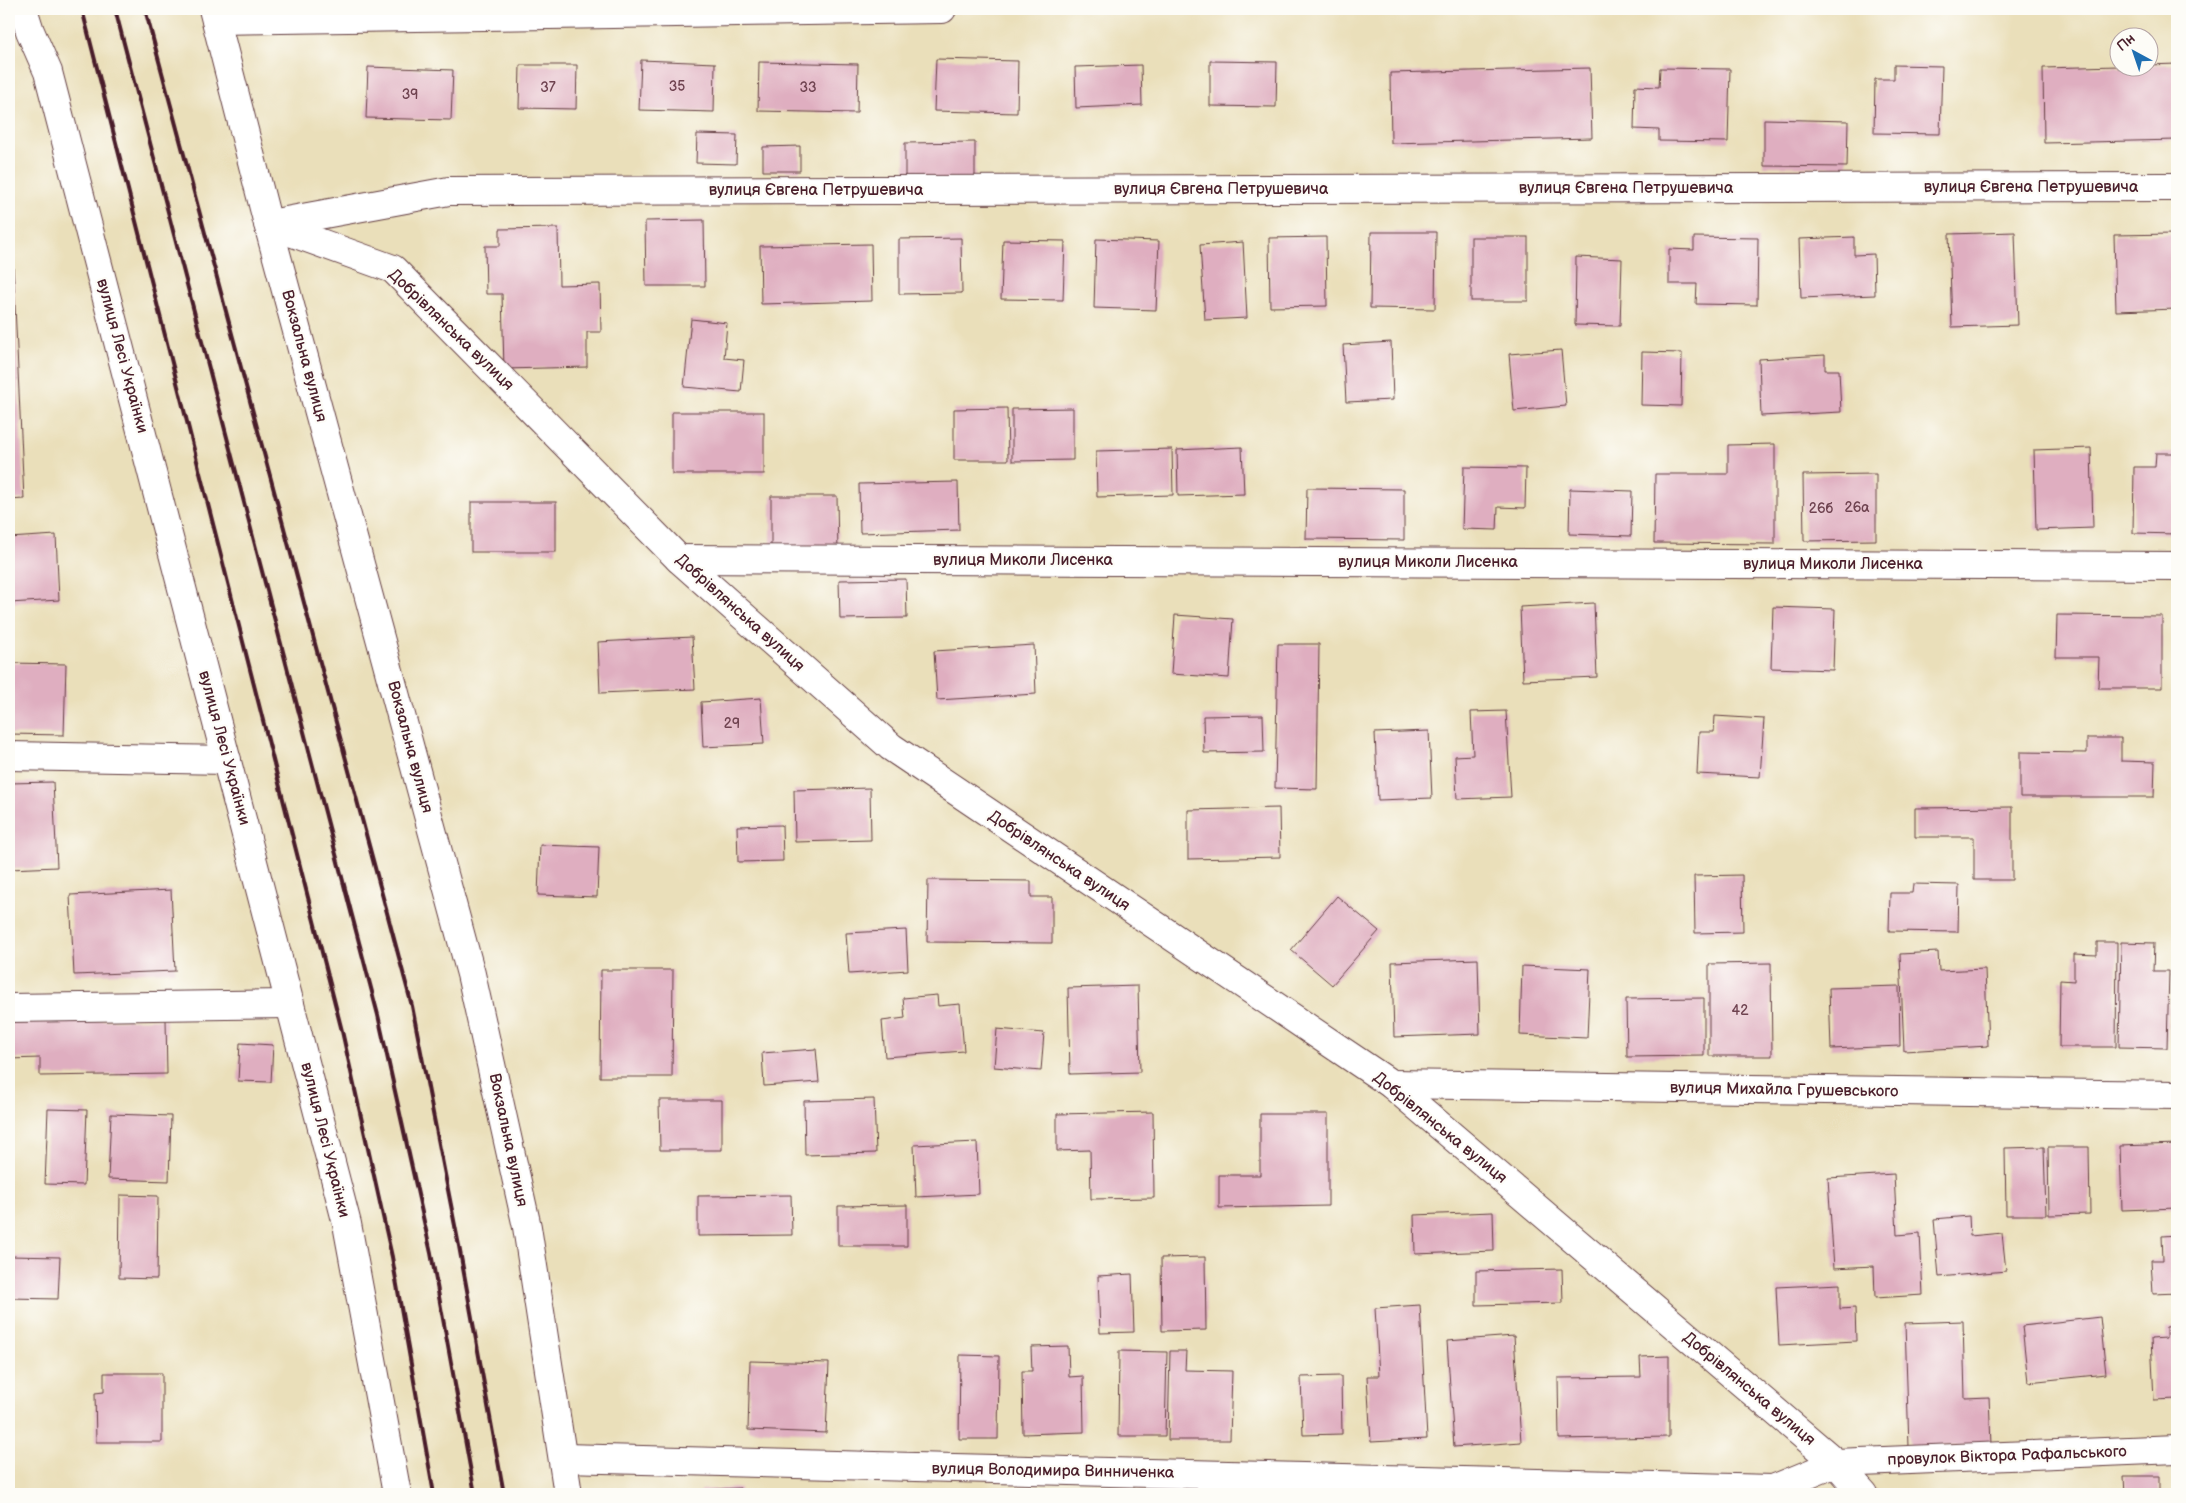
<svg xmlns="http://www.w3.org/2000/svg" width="2186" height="1503" font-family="'Balsamiq Sans',sans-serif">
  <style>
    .building { fill: #dfaec0 }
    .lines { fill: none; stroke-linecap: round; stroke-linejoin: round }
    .minor-casing { stroke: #623c40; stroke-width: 30 }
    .minor { stroke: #fff; stroke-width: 28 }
    .rail { stroke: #4a1f2b; stroke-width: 4 }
    .labels { text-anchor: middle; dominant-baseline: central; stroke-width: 4.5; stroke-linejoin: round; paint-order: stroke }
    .number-label { font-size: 14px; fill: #6f4350 }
    .street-label { font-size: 16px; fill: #4a1f2b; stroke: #fdfcf7 }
  </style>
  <rect width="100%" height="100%" fill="#fdfcf7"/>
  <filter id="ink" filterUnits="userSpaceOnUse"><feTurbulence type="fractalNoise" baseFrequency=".02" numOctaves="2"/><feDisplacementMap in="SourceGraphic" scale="10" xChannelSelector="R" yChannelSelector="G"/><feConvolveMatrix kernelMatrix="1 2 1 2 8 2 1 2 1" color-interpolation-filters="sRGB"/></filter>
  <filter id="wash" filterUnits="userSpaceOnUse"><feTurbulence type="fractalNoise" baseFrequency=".0096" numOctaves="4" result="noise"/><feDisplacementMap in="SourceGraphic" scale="20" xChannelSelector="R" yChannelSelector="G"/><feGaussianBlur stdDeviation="1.12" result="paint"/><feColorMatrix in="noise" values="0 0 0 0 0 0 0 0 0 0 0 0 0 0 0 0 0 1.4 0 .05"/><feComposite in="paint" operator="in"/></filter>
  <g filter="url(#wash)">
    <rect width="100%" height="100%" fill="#eadfba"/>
    <g id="blocks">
      <!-- building -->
      <g class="building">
        <polygon points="936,59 1018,61 1017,113 934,111"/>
        <polygon points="641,60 715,63 714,112 639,110"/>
        <polygon points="1210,61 1277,62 1276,107 1210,106"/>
        <polygon points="759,62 858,64 857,113 758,111"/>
        <polygon points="2177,64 2177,140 2044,143 2043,68 2118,66 2118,68 2148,68 2148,65"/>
        <polygon points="520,65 577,65 576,109 519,108"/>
        <polygon points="1141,65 1142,105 1076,108 1075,67"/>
        <polygon points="1894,65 1942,66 1940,134 1874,133 1875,79 1894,79"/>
        <polygon points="368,67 453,70 451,120 366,118"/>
        <polygon points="1590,68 1592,138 1391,143 1390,73"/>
        <polygon points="1660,68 1730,69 1728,142 1659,141 1659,130 1634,129 1635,86 1659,87"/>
        <polygon points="1764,119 1848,121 1847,167 1764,166"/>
        <polygon points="697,134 737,135 736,164 696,163"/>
        <polygon points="975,142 975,187 905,188 905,143"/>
        <polygon points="800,146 800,171 763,171 763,147"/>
        <polygon points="9,199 10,199 24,499 9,500"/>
        <polygon points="704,220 705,286 646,286 645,221"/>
        <polygon points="558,228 559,285 600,284 601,332 587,332 587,367 504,369 502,294 486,294 485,246 500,246 500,229"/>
        <polygon points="1371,232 1436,232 1435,309 1370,308"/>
        <polygon points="2015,232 2018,325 1952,327 1949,234"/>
        <polygon points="2175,234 2175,253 2177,253 2177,309 2116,311 2114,235"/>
        <polygon points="1326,237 1327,306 1270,307 1269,238"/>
        <rect x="1471" y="237" width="57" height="64"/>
        <polygon points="1694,237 1758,238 1757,305 1696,304 1697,284 1669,284 1669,249 1694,250"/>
        <polygon points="1854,237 1854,255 1874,254 1875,295 1801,298 1799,239"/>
        <polygon points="961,238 962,293 899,294 899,239"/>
        <polygon points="1096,239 1159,241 1156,310 1094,308"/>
        <polygon points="1003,240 1065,241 1063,300 1001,299"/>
        <polygon points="1243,242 1247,318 1205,320 1200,245"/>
        <polygon points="871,244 872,301 761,304 760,246"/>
        <polygon points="1576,257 1622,259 1620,326 1575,325"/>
        <polygon points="691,319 727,323 724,358 744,360 741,392 684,387"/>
        <polygon points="1391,342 1393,400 1346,402 1343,345"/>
        <polygon points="1561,350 1566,406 1514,411 1509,354"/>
        <polygon points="1642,352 1682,353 1681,406 1641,405"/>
        <polygon points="1825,355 1825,370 1839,370 1841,412 1761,416 1759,359"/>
        <polygon points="1007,408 1008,460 954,460 954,409"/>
        <polygon points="1073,408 1073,460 1012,461 1012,409"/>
        <rect x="672" y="412" width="92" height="62"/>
        <polygon points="1775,444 1775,544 1654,543 1655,474 1728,474 1728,445"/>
        <polygon points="1242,447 1244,494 1178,496 1177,450"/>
        <polygon points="2091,448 2093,528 2036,530 2034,450"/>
        <polygon points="1172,449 1173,495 1097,497 1096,451"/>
        <polygon points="2156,453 2177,453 2177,534 2133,533 2134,467 2155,467"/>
        <polygon points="1464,467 1526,468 1525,508 1498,507 1497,530 1462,529"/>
        <polygon points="1876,474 1876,540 1804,541 1803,475"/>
        <polygon points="958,482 959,530 860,533 859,484"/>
        <polygon points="1307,488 1404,489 1404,540 1306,539"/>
        <polygon points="1570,489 1632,491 1631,536 1569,534"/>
        <polygon points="771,496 837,496 838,555 771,555"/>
        <rect x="471" y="502" width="85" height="50"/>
        <polygon points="56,535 59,600 9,603 9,538"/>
        <polygon points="906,579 907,618 840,619 839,580"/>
        <polygon points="1594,603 1597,677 1523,680 1520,607"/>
        <polygon points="1773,607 1835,609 1833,670 1771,668"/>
        <polygon points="1175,615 1233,619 1229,678 1171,674"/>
        <polygon points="2057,615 2162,616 2162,688 2098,688 2099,657 2056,657"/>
        <polygon points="692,637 695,689 600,693 598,642"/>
        <polygon points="1278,644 1319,644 1317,789 1275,788"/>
        <polygon points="1034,645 1036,694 937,700 934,651"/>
        <polygon points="9,663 66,664 64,735 9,734"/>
        <polygon points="761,698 764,744 703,747 701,702"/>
        <polygon points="1506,711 1511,797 1457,799 1455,756 1473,755 1471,712"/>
        <polygon points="1263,715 1264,752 1204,753 1203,716"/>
        <polygon points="1715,716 1764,719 1760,777 1697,774 1699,732 1714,732"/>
        <polygon points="1429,731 1432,798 1378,800 1375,733"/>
        <polygon points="2087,738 2121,738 2121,761 2155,762 2154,797 2020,797 2020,752 2087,753"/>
        <polygon points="53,782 57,867 9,869 9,783"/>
        <polygon points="870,788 871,840 795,842 794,790"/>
        <polygon points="2012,807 2012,880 1974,880 1974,837 1915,837 1915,808"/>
        <polygon points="1279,808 1280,857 1188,859 1188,810"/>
        <polygon points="782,825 783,861 738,862 737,826"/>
        <polygon points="540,845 599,847 597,897 538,895"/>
        <polygon points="1742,875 1743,932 1695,933 1694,876"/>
        <polygon points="928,880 1031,881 1031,897 1052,897 1052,943 927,942"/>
        <polygon points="1913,884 1959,885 1958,932 1889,931 1890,893 1912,893"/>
        <polygon points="171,890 175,971 74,975 70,895"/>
        <polygon points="1337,896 1379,931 1332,985 1291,950"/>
        <polygon points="906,930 908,970 849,974 846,933"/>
        <polygon points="2097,942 2117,942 2116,1047 2059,1047 2060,980 2074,981 2074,954 2097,955"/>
        <polygon points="2121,942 2154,943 2153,971 2169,971 2167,1048 2119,1047"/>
        <polygon points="1938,952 1939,971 1985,969 1988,1046 1904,1051 1900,954"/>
        <polygon points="1478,959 1480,1034 1394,1037 1392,962"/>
        <polygon points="1771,963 1772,1056 1709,1056 1709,964"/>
        <polygon points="1522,966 1590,969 1587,1038 1520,1035"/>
        <polygon points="601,970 673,970 672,1077 600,1077"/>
        <polygon points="1138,986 1140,1072 1070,1074 1068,988"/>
        <polygon points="1899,986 1900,1046 1831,1049 1829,988"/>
        <polygon points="937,995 938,1006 960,1004 964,1051 885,1057 882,1021 905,1018 903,998"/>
        <polygon points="1704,998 1704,1056 1627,1057 1626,999"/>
        <polygon points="166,1019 167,1074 40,1076 40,1058 9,1059 9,1022"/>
        <polygon points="997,1029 1044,1033 1041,1071 994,1067"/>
        <polygon points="240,1043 273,1045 271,1082 238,1081"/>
        <polygon points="816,1049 819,1082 764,1086 762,1053"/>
        <polygon points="874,1099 876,1153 805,1155 804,1101"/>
        <polygon points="659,1100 722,1100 722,1150 660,1150"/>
        <polygon points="48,1109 87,1110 84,1185 45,1184"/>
        <polygon points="1153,1112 1154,1198 1091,1199 1090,1150 1057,1151 1057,1114"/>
        <polygon points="111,1114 171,1116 169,1181 108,1179"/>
        <polygon points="1260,1114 1328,1114 1328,1206 1219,1208 1219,1175 1260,1175"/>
        <polygon points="977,1142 979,1194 916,1197 914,1145"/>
        <polygon points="2177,1144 2177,1208 2122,1210 2120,1146"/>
        <polygon points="2044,1147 2046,1215 2006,1215 2005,1148"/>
        <polygon points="2048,1147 2089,1147 2090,1214 2049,1215"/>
        <polygon points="1894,1174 1897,1235 1920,1233 1923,1295 1875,1298 1874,1266 1834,1268 1828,1178"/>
        <polygon points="120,1195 158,1196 157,1279 119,1278"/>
        <polygon points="791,1195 792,1235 698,1236 698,1196"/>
        <polygon points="907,1205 907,1246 838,1246 838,1206"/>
        <polygon points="1493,1212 1494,1251 1415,1254 1414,1215"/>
        <polygon points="1969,1216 1970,1236 2002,1233 2006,1271 1939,1277 1934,1219"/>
        <polygon points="2177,1235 2177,1293 2153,1294 2151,1260 2163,1260 2162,1236"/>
        <polygon points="9,1256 60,1257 58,1299 9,1298"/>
        <polygon points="1205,1257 1206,1330 1162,1331 1161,1258"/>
        <polygon points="1562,1269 1563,1303 1476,1305 1476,1271"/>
        <polygon points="1132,1274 1134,1332 1100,1333 1098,1276"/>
        <polygon points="1840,1284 1840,1309 1855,1308 1856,1341 1779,1345 1776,1287"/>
        <polygon points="1420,1305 1427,1439 1371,1442 1367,1376 1379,1376 1375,1308"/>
        <polygon points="2100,1317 2106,1374 2028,1382 2022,1326"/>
        <polygon points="1963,1321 1965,1398 1989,1397 1991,1445 1909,1447 1905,1323"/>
        <polygon points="2177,1326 2177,1399 2154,1400 2151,1339 2166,1338 2166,1327"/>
        <polygon points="1514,1336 1521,1442 1454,1447 1447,1341"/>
        <polygon points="1068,1346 1069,1377 1083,1376 1084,1432 1023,1434 1022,1371 1032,1371 1031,1347"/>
        <polygon points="1119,1351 1167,1352 1165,1436 1118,1436"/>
        <polygon points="1170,1351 1186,1351 1185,1370 1232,1371 1230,1440 1168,1440"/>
        <polygon points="960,1355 999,1356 998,1439 959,1439"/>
        <polygon points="1669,1356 1669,1437 1559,1439 1558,1378 1641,1377 1640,1357"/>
        <polygon points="750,1361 829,1363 826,1433 748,1430"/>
        <polygon points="104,1373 162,1373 162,1442 96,1442 95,1393 104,1392"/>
        <polygon points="1341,1376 1342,1434 1303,1435 1301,1377"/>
        <polygon points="2124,1476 2159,1476 2159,1494 2125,1494"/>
        <polygon points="740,1488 741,1494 700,1494 700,1490"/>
      </g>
    </g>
  </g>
  <g filter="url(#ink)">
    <use href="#blocks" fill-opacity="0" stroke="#623c40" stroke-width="1"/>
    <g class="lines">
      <defs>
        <g id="minor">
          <polyline points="23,9 30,31 48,72 347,1224 397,1494"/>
          <polyline points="213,9 268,224 471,974 527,1227 568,1494"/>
          <polyline points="216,20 942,9"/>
          <polyline points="268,224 393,269 679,559 891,747 1391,1084 1836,1463 1864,1494"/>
          <polyline points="270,224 449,191 2177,187"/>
          <polyline points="679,559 2177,566"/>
          <polyline points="9,756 227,760"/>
          <polyline points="9,1008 290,1004"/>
          <polyline points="1391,1084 2177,1095"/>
          <polyline points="564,1458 1773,1489 1836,1463 2177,1449"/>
        </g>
      </defs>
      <!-- minor casing -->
      <use href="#minor" class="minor-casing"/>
      <!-- minor -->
      <use href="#minor" class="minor"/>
      <!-- rail -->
      <g class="rail">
        <polyline points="82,9 342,1031 392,1257 434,1494"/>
        <polyline points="115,9 378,1015 431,1253 475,1494"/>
        <polyline points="145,9 412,1006 459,1246 504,1494"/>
      </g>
    </g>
  </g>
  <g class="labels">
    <!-- number labels -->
    <g class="number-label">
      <text x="677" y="86">35</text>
      <text x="548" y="87">37</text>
      <text x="808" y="87">33</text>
      <text x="410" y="94">39</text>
      <text x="1857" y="507">26а</text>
      <text x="1821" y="508">26б</text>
      <text x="732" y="723">29</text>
      <text x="1740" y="1010">42</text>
    </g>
    <!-- street labels -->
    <g class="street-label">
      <text x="2031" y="187">вулиця Євгена Петрушевича</text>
      <text x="1626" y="188">вулиця Євгена Петрушевича</text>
      <text x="1221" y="189">вулиця Євгена Петрушевича</text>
      <text x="816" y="190">вулиця Євгена Петрушевича</text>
      <text transform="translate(451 330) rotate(44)">Добрівлянська вулиця</text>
      <text transform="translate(122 356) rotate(75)">вулиця Лесі Українки</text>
      <text transform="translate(304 356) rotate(75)">Вокзальна вулиця</text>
      <text x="1023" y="560">вулиця Миколи Лисенка</text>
      <text x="1428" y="562">вулиця Миколи Лисенка</text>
      <text x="1833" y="564">вулиця Миколи Лисенка</text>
      <text transform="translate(740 613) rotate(42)">Добрівлянська вулиця</text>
      <text transform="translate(410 747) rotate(75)">Вокзальна вулиця</text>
      <text transform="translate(224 748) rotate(75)">вулиця Лесі Українки</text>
      <text transform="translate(1059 861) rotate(34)">Добрівлянська вулиця</text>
      <text transform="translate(1784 1090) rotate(1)">вулиця Михайла Грушевського</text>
      <text transform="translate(1440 1128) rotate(39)">Добрівлянська вулиця</text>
      <text transform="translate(325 1140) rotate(76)">вулиця Лесі Українки</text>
      <text transform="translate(508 1140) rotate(78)">Вокзальна вулиця</text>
      <text transform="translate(1749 1389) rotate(40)">Добрівлянська вулиця</text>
      <text transform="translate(2007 1456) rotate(-2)">провулок Віктора Рафальського</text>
      <text transform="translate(1053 1471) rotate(1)">вулиця Володимира Винниченка</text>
    </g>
  </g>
  <!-- margin -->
  <rect width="2186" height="1503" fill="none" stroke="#fdfcf7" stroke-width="30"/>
  <!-- north arrow -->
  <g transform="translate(2134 52) rotate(320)"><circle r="24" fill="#fdfcf7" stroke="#b5a4a5"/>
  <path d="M0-4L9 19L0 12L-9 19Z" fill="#1f6fb2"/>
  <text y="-8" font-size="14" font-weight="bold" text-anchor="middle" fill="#4a1f2b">Пн</text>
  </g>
</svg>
